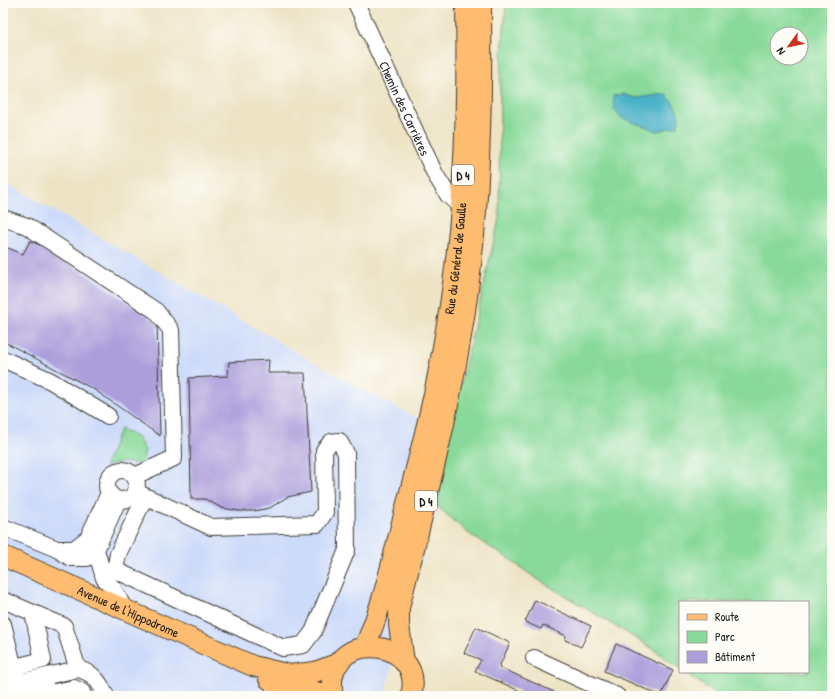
<svg xmlns="http://www.w3.org/2000/svg" width="835" height="699" font-family="'Patrick Hand',sans-serif">
  <style>
    .built { fill: #cddbfa }
    .green { fill: #89da9a; stroke: #527b5b; fill-rule: evenodd }
    .water { fill: #48b1c7; stroke: #326672 }
    .building { fill: #ab9edb }
    .lines { fill: none; stroke-linecap: round; stroke-linejoin: round }
    .minor-casing { stroke: #3c3a35; stroke-width: 18 }
    .major-casing { stroke: #3c3a35; stroke-width: 22 }
    .minor { stroke: #fff; stroke-width: 16 }
    .major { stroke: #fdbc70; stroke-width: 20 }
    .labels { text-anchor: middle; dominant-baseline: central; stroke-width: 3.5; stroke-linejoin: round; paint-order: stroke }
    .shield { fill: #fdfcf7; stroke: #605f5e; stroke-width: 1 }
    .shield-label { font-size: 12px; font-weight: bold; fill: #1c1c1c }
    .street-label { font-size: 13px; fill: #1c1c1c; stroke: #fdfcf7 }
  </style>
  <rect width="100%" height="100%" fill="#fdfcf7"/>
  <filter id="ink" filterUnits="userSpaceOnUse"><feTurbulence type="fractalNoise" baseFrequency=".025" numOctaves="2"/><feDisplacementMap in="SourceGraphic" scale="8" xChannelSelector="R" yChannelSelector="G"/><feConvolveMatrix kernelMatrix="1 2 1 2 8 2 1 2 1" color-interpolation-filters="sRGB"/></filter>
  <filter id="wash" filterUnits="userSpaceOnUse"><feTurbulence type="fractalNoise" baseFrequency=".012" numOctaves="4" result="noise"/><feDisplacementMap in="SourceGraphic" scale="16" xChannelSelector="R" yChannelSelector="G"/><feGaussianBlur stdDeviation="0.9" result="paint"/><feColorMatrix in="noise" values="0 0 0 0 0 0 0 0 0 0 0 0 0 0 0 0 0 1.4 0 .05"/><feComposite in="paint" operator="in"/></filter>
  <g filter="url(#wash)">
    <rect width="100%" height="100%" fill="#eee4c5"/>
    <!-- built -->
    <polygon class="built" points="3,181 353,385 449,435 437,506 384,696 3,696"/>
    <!-- green -->
    <g class="green">
      <path d="M506,3H832V696H719L684,672H808V602H680V669L650,647L534,577L509,559L469,534L437,506L449,435L499,219L500,81ZM777,34H801V58H777Z"/>
      <polygon points="120,429 137,437 145,450 142,464 123,462 105,466"/>
    </g>
    <!-- water -->
    <path class="water" d="M622,94L636,98L665,94C675,103 681,113 678,126L657,131L622,118L614,110L613,96Z"/>
    <g id="blocks">
      <!-- building -->
      <g class="building">
        <polygon points="30,241 45,247 157,322 160,436 95,390 3,341 3,246 23,254"/>
        <polygon points="269,360 268,373 305,373 311,492 287,497 270,508 254,511 239,511 222,508 205,499 191,499 189,378 228,376 229,362"/>
        <polygon points="535,600 591,626 581,647 565,640 566,636 543,625 541,629 525,622"/>
        <polygon points="476,627 510,643 499,667 554,692 552,696 518,696 520,691 475,671 481,660 464,653"/>
        <polygon points="616,644 673,670 661,696 604,671"/>
      </g>
    </g>
  </g>
  <g filter="url(#ink)">
    <use href="#blocks" fill-opacity="0" stroke="#3c3a35" stroke-width="1"/>
    <g class="lines">
      <defs>
        <g id="minor">
          <path id="s1" d="M356,3L435,174L448,195L461,207"/>
          <polyline points="3,218 27,226 156,311 171,330 174,458 135,476"/>
          <polyline points="3,359 51,381 108,416"/>
          <circle cx="122" cy="485" r="15"/>
          <polyline points="136,492 211,527 317,524 325,512 324,450 331,442 339,441 346,453 347,550 313,632 303,645 283,648 115,570 118,554 145,497"/>
          <polyline points="118,500 96,550 104,578 113,588 125,610"/>
          <polyline points="3,527 57,549 71,558 87,558 96,550"/>
          <polyline points="57,549 74,549 88,538 109,493"/>
          <polyline points="3,600 64,626 78,669"/>
          <polyline points="3,624 16,677"/>
          <polyline points="534,658 617,696"/>
          <polyline points="3,670 43,660 33,613"/>
          <path d="M3,686L78,669C94,673 99,681 106,696"/>
          <polyline points="13,696 46,687"/>
          <polyline points="36,696 74,688 82,692 83,696"/>
          <polyline points="273,696 275,684"/>
        </g>
        <g id="major">
          <path id="s2" d="M3,556L253,666L290,675L315,672L339,663"/>
          <path id="s3" d="M365,646C384,603 393,556 405,511C419,457 434,402 443,347C464,234 468,118 466,3"/>
          <path d="M404,662L399,625V608C428,492 460,375 472,255C481,173 482,86 481,3"/>
          <path d="M269,679C286,692 309,686 327,696"/>
          <path d="M333,696C320,627 427,635 411,696"/>
        </g>
      </defs>
      <!-- minor casing -->
      <use href="#minor" class="minor-casing"/>
      <!-- major casing -->
      <use href="#major" class="major-casing"/>
      <!-- minor -->
      <use href="#minor" class="minor"/>
      <!-- major -->
      <use href="#major" class="major"/>
    </g>
  </g>
  <g class="labels">
    <!-- shield labels -->
    <g class="shield">
      <rect x="452" y="165" width="22" height="20" rx="3"/>
      <rect x="415" y="491" width="22" height="20" rx="3"/>
    </g>
    <g class="shield-label">
      <text x="463" y="175">D 4</text>
      <text x="426" y="501">D 4</text>
    </g>
    <!-- street labels -->
    <g class="street-label">
      <text stroke="none"><textPath href="#s1" startOffset="116">Chemin des Carrières</textPath></text>
      <text stroke="none"><textPath href="#s3" startOffset="399">Rue du Général de Gaulle</textPath></text>
      <text stroke="none"><textPath href="#s2" startOffset="137">Avenue de l'Hippodrome</textPath></text>
    </g>
  </g>
  <!-- margin -->
  <rect width="835" height="699" fill="none" stroke="#fdfcf7" stroke-width="16"/>
  <!-- legend -->
  <rect x="679" y="601" width="130" height="72" fill="#fdfcf7" stroke="#a3a29f"/>
  <rect x="687" y="614" width="20" height="6" fill="#fdbc70" stroke="#a3a29f"/>
  <text x="715" y="621" font-size="12" fill="#1c1c1c">Route</text>
  <rect x="687" y="631" width="20" height="12" fill="#89da9a" stroke="#a3a29f"/>
  <text x="715" y="641" font-size="12" fill="#1c1c1c">Parc</text>
  <rect x="687" y="651" width="20" height="12" fill="#ab9edb" stroke="#a3a29f"/>
  <text x="715" y="661" font-size="12" fill="#1c1c1c">Bâtiment</text>
  <!-- north arrow -->
  <g transform="translate(789 46) rotate(237)"><circle r="19" fill="#fdfcf7" stroke="#a3a29f"/>
  <path d="M0-3L7 15L0 10L-7 15Z" fill="#c8321e"/>
  <text y="-6" font-size="11" font-weight="bold" text-anchor="middle" fill="#1c1c1c">N</text>
  </g>
</svg>
